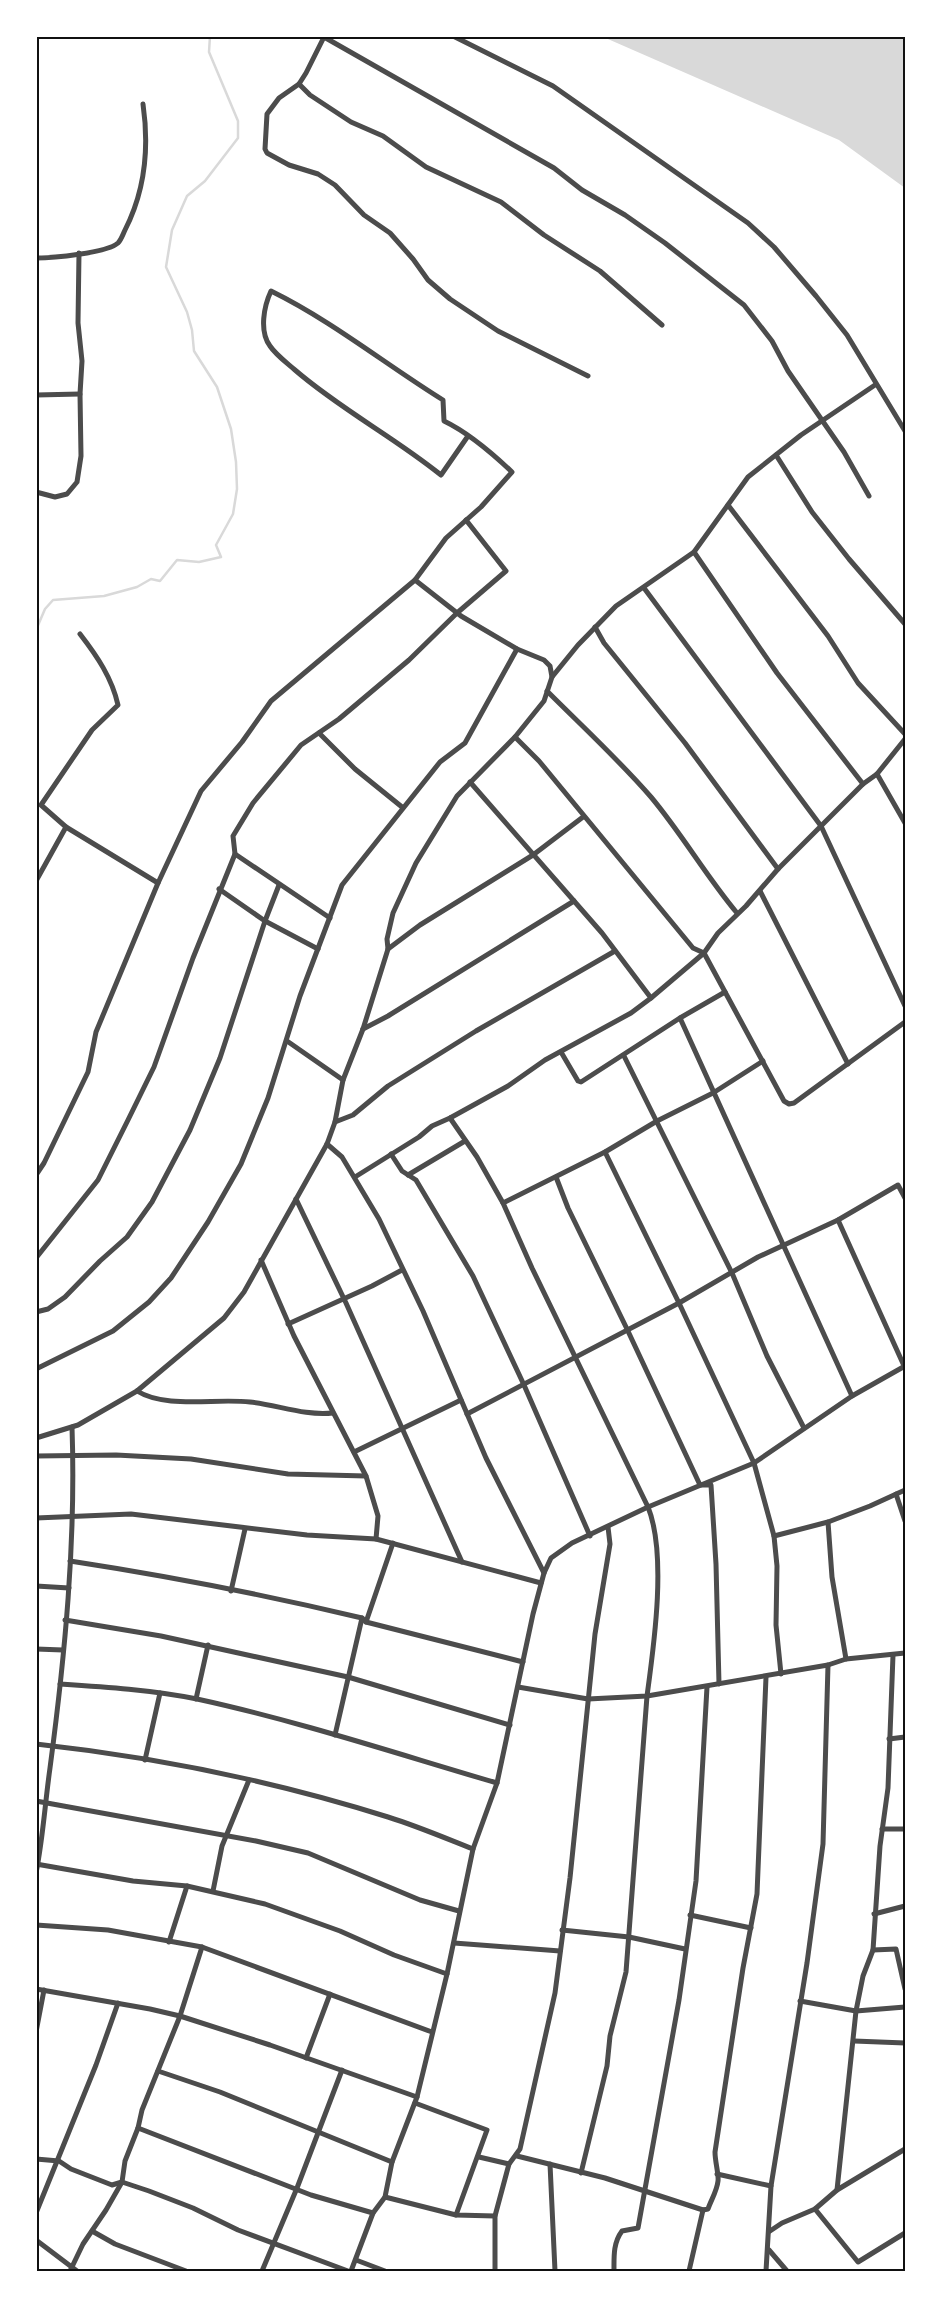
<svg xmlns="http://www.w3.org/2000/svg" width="941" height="2307" font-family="Mulish,sans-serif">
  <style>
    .water { fill: #d9d9d9 }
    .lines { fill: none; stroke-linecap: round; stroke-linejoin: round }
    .stream { stroke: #d9d9d9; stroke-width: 2.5 }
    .minor { stroke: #4c4c4c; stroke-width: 5 }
    .neatline { fill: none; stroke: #111; stroke-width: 2 }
  </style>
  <rect width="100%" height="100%" fill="#fff"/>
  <!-- water -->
  <polygon class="water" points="601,36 905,36 905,188 839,140"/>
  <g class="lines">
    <!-- stream -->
    <polyline class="stream" points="36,630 45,609 53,600 104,596 137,587 151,579 160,581 177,560 199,562 221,557 216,545 233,514 237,489 236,462 231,429 217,387 194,351 192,330 187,312 166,267 172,230 187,196 205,181 238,138 238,121 209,52 210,36"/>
    <!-- minor -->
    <g class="minor">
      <polyline points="453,36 553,86 748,223 774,247 816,296 847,335 905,431"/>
      <polyline points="299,84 310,95 351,122 383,136 426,167 501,202 544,235 600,271 662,325"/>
      <path d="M36,258C52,258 107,253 118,243C121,240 123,234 125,230C145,191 149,146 143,104"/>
      <polyline points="588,376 498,331 450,299 428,280 413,259 390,233 364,215 335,185 318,174 289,165 267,153 265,149 267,114 279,98 299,84 306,73 324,37 554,168 582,190 625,215 665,243 744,305 772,341 788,371 844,452 869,496"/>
      <polyline points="36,395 80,394"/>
      <polyline points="776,455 812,512 849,559 905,624"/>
      <polyline points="36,492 55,497 67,494 77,482 81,456 80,394 82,361 78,323 79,253"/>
      <polyline points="728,505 828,636 858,683 905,734"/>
      <polyline points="694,552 777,673 863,784"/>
      <polyline points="415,580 461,616 517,649 544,660 550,666 552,677"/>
      <polyline points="644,588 821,826 905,1006"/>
      <polyline points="595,627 604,643 685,743 778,869"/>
      <path d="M80,634C97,656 112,678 118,705L92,730L41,805L66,827L158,883"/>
      <path d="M547,691C582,726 619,760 651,797C682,834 706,876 737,913"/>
      <polyline points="319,733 355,769 402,807"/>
      <polyline points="515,737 539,761 693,948 704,953 784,1101 789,1104 794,1103 905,1022"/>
      <polyline points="877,774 905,823"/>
      <polyline points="470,782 602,933 651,998"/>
      <polyline points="235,854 330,918"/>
      <polyline points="36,881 66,827"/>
      <polyline points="219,889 265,921 318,949"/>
      <polyline points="760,891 848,1064"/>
      <polyline points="388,949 420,925 533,855 583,817"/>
      <polyline points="680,1018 852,1396"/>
      <polyline points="363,1029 388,1016 574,901"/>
      <polyline points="287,1041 343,1080"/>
      <polyline points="561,1052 578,1081 581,1082 680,1018 725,992"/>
      <polyline points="624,1056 732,1273 767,1356 804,1428"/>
      <path d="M450,1118L477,1157L503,1203L532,1268L648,1507C667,1554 654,1645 647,1696L626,1972L610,2036L607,2066L581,2173"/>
      <polyline points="335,1122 353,1115 388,1086 476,1031 615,951"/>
      <polyline points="327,1144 342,1157 379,1219 423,1311 486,1458 544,1573"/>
      <polyline points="605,1152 679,1303 754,1463 774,1536 777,1566 776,1625 781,1674"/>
      <polyline points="391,1154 402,1171 416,1180 473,1276 524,1385 590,1536"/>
      <path d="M36,1175L44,1163L88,1072L96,1032L158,883L201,791L242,742L271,701L415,580L446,538L481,507L512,472C492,453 469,433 444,421L443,400C385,364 332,321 271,291C264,306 259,331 270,346C276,355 287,363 295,370C340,409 394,437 441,475L468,436"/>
      <polyline points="408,1175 465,1141"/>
      <polyline points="355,1177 419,1137 432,1126 450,1118 508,1086 545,1060 631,1013 651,998 704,953 718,933 746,906 778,869 863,784 877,774 905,739"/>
      <polyline points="556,1177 568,1208 627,1329 700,1485 711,1485 716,1564 719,1684"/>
      <polyline points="296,1199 346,1303 462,1562"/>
      <polyline points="503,1203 605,1152 657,1121 713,1093 763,1061"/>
      <polyline points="838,1220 905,1368"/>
      <polyline points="36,1258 98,1180 128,1120 154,1067 193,958 235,854 233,836 253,803 301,745 339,719 409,660 457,613 506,571 466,520"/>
      <polyline points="261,1260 294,1336 366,1476 378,1516 376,1539"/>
      <polyline points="36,1312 48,1309 65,1297 100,1261 127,1237 152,1202 190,1130 220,1058 265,921 279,885"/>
      <polyline points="288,1324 372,1286 402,1270"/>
      <polyline points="36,1369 113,1331 149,1302 171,1278 208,1222 241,1164 268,1098 300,996 342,885 440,762 465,743 517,649"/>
      <path d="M137,1391C166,1409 215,1398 250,1402C278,1405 304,1416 333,1413"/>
      <polyline points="467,1414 679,1303 758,1257 838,1220 898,1185 905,1198"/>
      <polyline points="36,1438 78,1425 137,1391 224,1318 244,1292 327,1144 335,1122 343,1080 363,1029 388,949 387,939 393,913 416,863 457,796 515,737 544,701 552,677 578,645 616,606 694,552 748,477 801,435 875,385"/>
      <polyline points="354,1452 461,1400"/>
      <polyline points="36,1456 116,1455 191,1459 288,1474 366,1476"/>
      <polyline points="896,1494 905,1521"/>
      <polyline points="36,1518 131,1514 307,1535 376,1539 541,1583"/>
      <polyline points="828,1522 832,1577 846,1659"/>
      <polyline points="774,1536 828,1522 870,1506 905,1490"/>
      <path d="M70,1561C168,1576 266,1595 362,1618L366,1622L523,1662"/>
      <polyline points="36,1586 69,1588"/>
      <polyline points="231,1591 245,1529"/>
      <polyline points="65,1620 161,1636 348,1677 510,1725"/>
      <polyline points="366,1622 393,1543"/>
      <polyline points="36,1649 63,1650"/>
      <path d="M60,1684C106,1687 152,1690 197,1699C298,1721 398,1754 497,1783"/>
      <polyline points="518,1687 588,1699 647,1696 828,1665 846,1659 905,1653"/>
      <polyline points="196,1699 208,1645"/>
      <polyline points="335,1735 362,1618"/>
      <polyline points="889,1739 905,1737"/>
      <path d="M36,1744C155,1757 274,1781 388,1817C417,1826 445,1838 473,1849"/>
      <polyline points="145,1760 160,1693"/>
      <polyline points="36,1801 256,1841 308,1853 420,1900 459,1911"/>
      <polyline points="882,1829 905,1829"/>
      <polyline points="36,1864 133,1881 187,1886 265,1904 340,1931 394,1955 447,1974"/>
      <path d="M36,1873C43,1838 45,1803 50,1768C65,1655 76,1541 72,1427"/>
      <polyline points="213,1891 222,1846 249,1780"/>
      <polyline points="874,1914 905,1906"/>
      <polyline points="690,1915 751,1928"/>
      <polyline points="36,1925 108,1930 202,1947 432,2032"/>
      <polyline points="562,1930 629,1937 685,1949"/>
      <polyline points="169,1942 187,1886"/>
      <polyline points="454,1943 560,1951"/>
      <polyline points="873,1950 896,1949 905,1989"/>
      <polyline points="36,1989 150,2009 180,2016 270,2045 417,2097"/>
      <polyline points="800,2001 856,2011 905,2007"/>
      <polyline points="36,2032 44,1990"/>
      <polyline points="854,2041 905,2043"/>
      <polyline points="306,2058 330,1994"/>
      <polyline points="158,2071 220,2092 392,2162"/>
      <polyline points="415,2103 487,2130 456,2215"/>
      <polyline points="138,2128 311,2195 373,2213"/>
      <path d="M517,2156L605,2178L703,2210L708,2209C711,2200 717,2191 718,2181C719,2175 715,2162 715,2152L743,1968L757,1894L766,1677"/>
      <polyline points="479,2157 509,2164"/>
      <polyline points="36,2159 59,2161 71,2169 112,2185 122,2182 149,2191 193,2208 238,2230 348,2271"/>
      <polyline points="550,2164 555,2271"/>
      <polyline points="717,2174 771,2186"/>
      <polyline points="837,2190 856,2011 863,1976 873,1950 880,1846 888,1788 893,1655"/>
      <polyline points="385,2197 456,2215 495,2216"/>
      <polyline points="815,2209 858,2262 905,2233"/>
      <polyline points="36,2213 96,2065 118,2003"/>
      <polyline points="92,2231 115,2244 186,2271"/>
      <polyline points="770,2231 782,2223 815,2209 837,2190 905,2149"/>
      <polyline points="36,2240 77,2271"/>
      <polyline points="769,2250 787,2271"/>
      <polyline points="356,2260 385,2271"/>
      <polyline points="70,2271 83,2244 106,2210 122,2182 125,2161 138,2128 142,2110 180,2016 202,1947"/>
      <polyline points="262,2271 297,2188 342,2070"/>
      <polyline points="351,2271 373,2213 385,2197 392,2162 417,2097 447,1974 473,1849 497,1783 533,1614 544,1573 551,1558 572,1543 648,1507 754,1463 852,1396 905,1366"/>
      <polyline points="495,2271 495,2216 509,2164 520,2149 555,1993 570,1878 595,1634 610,1544 608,1527"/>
      <path d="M614,2271C614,2257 613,2243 622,2231L638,2228L679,2000L696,1881L707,1687"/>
      <polyline points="689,2271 703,2210"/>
      <polyline points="766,2271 771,2186 807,1963 823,1844 828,1665"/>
    </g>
  </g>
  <!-- border -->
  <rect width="941" height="2307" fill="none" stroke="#ffffff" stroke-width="75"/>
  <rect x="38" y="38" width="866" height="2232" class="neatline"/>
</svg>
